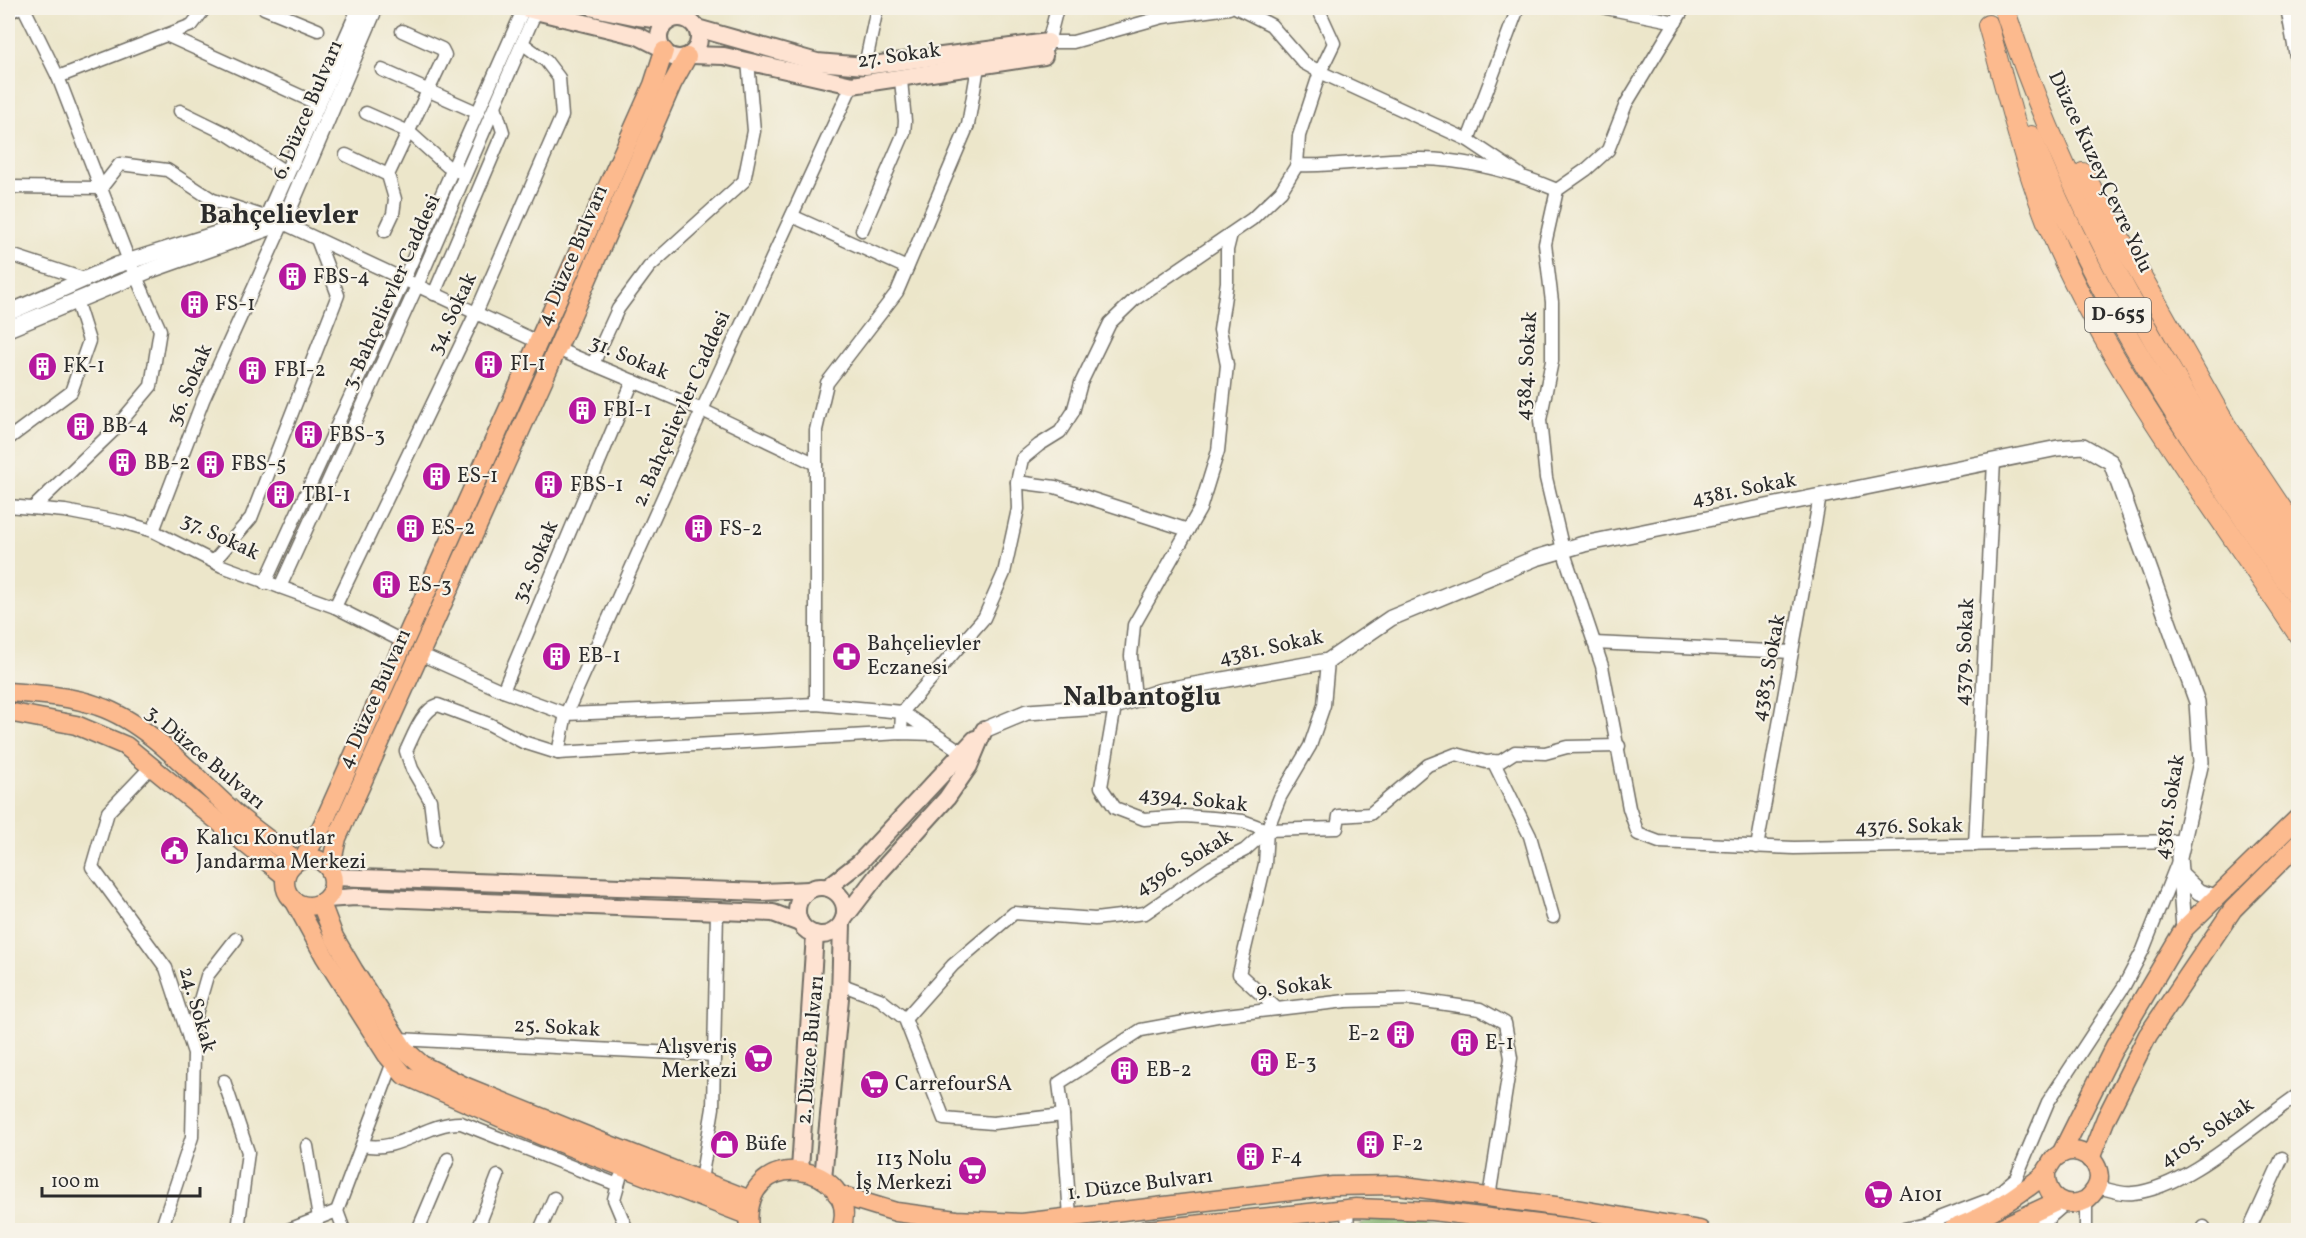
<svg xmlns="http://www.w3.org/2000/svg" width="2306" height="1238" font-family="Vollkorn,serif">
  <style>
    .forest { fill: #7caf69; stroke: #546d4a; stroke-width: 1.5 }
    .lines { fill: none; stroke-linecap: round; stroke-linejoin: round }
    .minor-casing { stroke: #6f6c63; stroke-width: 15 }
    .tertiary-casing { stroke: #6f6c63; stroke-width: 18 }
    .secondary-casing { stroke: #6f6c63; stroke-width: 20 }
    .primary-casing { stroke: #6f6c63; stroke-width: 21 }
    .trunk-casing { stroke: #6f6c63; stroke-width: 22 }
    .minor { stroke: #fff; stroke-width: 12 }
    .tertiary { stroke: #fff; stroke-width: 15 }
    .secondary { stroke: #fee3d2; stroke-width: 16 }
    .primary { stroke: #fcba8e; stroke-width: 18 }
    .trunk { stroke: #fcba8e; stroke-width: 20 }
    .labels { text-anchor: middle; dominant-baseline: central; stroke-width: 4.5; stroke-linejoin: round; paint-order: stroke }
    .shield { fill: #f7f3e8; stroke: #686764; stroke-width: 1.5 }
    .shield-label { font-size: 20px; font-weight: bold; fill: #2b2b2b }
    .street-label { font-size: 21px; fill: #2b2b2b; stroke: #f7f3e8 }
    .poi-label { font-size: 21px; fill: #2b2b2b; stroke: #f7f3e8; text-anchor: start }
    .district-label { font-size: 27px; font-weight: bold; fill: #2b2b2b; stroke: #f7f3e8 }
  </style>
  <rect width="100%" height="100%" fill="#f7f3e8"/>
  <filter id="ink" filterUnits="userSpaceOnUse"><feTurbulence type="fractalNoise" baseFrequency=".0167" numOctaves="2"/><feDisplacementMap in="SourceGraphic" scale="12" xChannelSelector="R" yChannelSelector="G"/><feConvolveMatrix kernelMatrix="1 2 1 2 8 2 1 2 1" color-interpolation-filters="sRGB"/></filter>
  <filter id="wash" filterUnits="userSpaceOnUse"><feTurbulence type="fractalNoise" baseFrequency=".008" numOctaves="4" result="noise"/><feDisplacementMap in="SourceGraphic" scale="24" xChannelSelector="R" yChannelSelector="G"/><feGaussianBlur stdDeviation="1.35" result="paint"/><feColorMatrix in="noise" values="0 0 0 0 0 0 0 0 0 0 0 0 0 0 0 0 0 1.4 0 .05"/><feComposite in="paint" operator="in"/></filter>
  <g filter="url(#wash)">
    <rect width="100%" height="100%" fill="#ece6ca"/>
    <!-- forest -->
    <polygon class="forest" points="1381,1217 1480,1230 1358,1230 1362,1223"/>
  </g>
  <g filter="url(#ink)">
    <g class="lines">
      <defs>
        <g id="minor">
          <polyline points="24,8 58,77 129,261 160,330 151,386 113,431 33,508"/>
          <polyline points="264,8 318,30"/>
          <polyline points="1237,8 1271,25 1304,63 1320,72 1468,140 1519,174"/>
          <polyline points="1606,8 1676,22"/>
          <polyline points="1684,8 1626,104 1608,150 1587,169 1557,190 1545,244 1552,302 1552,361 1540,420 1546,478 1563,550 1602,666 1629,808 1638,834 1659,842 1794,848 2183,841"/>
          <polyline points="2287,8 2298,67"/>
          <polyline points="8,13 18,8"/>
          <polyline points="166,35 318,104"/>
          <polyline points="1048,42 1073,42 1163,17 1229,8"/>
          <polyline points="1047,47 1057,8"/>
          <polyline points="865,66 877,8"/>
          <polyline points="382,70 472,110"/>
          <polyline points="58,77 192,25 205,8"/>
          <polyline points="180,111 227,134 287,173"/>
          <polyline points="366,113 409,132 447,166 460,172"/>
          <polyline points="1468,140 1518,8"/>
          <polyline points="346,155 388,175"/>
          <path d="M1297,165C1339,167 1380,158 1422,159C1468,160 1515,172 1557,190"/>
          <polyline points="8,187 101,188 120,164 167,170 213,200 283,223 538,342"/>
          <polyline points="792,216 907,268"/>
          <polyline points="862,230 904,133 905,121 901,80"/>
          <polyline points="385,231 393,214 395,199 388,175 445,55 442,49 402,31"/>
          <polyline points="8,254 84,279"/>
          <polyline points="434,294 503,132 495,106"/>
          <polyline points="557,349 702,410 816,464"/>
          <polyline points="593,364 618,309 649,267 744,181 754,131 748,61"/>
          <polyline points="8,439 71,392 89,341 76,300"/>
          <polyline points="1017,482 1055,487 1188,530"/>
          <polyline points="8,506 65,511 122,522 153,531 222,566 335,607 404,642"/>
          <polyline points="153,531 203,400 283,223"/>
          <polyline points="214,561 251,518 338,295 317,239"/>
          <polyline points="265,583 404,279 524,8"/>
          <polyline points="280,587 417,286 536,11"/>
          <polyline points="335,607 476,313 562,116 559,78 546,61 522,43"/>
          <polyline points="1594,643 1792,652"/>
          <polyline points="420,654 503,691 566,714 816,704 902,712 963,753 966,760"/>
          <polyline points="503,691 633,381"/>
          <polyline points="1135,698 1131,656 1134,625 1200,509 1218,451 1227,365 1220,330 1227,282 1227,250 1231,234"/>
          <polyline points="816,704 816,430 827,383 897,292 968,125 978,67"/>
          <polyline points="1115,706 1101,787 1115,808 1144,819 1184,816 1213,818 1243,821 1267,830 1337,828 1339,816 1370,814 1428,765 1456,754 1486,762 1501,761 1515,752 1545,753 1567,747 1619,746"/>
          <polyline points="901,733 902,712 984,618 1004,573 1018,509 1017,482 1022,459 1039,445 1060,432 1073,412 1081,383 1110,323 1135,299 1252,219 1281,191 1297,165 1299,136 1320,72 1334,43 1318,8"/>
          <polyline points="558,753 566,714 702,410 852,85"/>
          <polyline points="1493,761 1530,836 1553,917"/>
          <polyline points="151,767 108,812 92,867 166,968 194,1053 192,1137 161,1230"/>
          <path d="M435,841L430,800L412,769L406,751C413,737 422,710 438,705L489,724L523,742L558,753L901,733L935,734"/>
          <polyline points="1975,845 1994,461"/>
          <polyline points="1757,847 1820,496"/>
          <polyline points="840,984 880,999 905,1019 944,1119 993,1123 1063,1115"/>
          <polyline points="1277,1009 1239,974 1265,864 1267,830 1280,797 1310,746 1324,705 1328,661"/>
          <polyline points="905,1019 953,965 1014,913 1095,919 1145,913 1212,867 1245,850 1267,830"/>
          <polyline points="189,1038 207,976 236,939"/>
          <polyline points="398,1039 714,1055"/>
          <polyline points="224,1081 248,1152 238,1230"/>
          <path d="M363,1145C398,1154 426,1122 461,1123L618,1185"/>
          <polyline points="307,1146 319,1218"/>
          <polyline points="620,1178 614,1199 627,1230"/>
          <polyline points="701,1180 713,1108 717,911"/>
          <path d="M2097,1187C2108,1189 2122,1195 2133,1193C2187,1188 2253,1125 2298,1095"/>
          <polyline points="2086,1200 2086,1230"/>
          <polyline points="1347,1209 1348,1230"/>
          <polyline points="337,1211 344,1230"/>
          <polyline points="1070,1217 1063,1115 1059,1083 1141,1030 1217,1016 1346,1001 1411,999 1480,1009 1505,1023 1511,1058 1489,1197"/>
          <polyline points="288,1230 337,1211 393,1062"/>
          <polyline points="418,1230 448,1159"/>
          <polyline points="477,1230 498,1176"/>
          <polyline points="540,1230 554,1198"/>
          <polyline points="1900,1230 1925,1224 1991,1199 2016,1178 2048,1102 2124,986 2143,950 2179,859"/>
          <polyline points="2035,1230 2065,1204"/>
          <polyline points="2202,1230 2204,1227"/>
          <polyline points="2249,1230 2282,1158"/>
        </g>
        <g id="tertiary">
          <polyline points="8,313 117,265 267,218 360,8"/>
          <polyline points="8,329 148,271 283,223 375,8"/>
          <polyline points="984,730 1027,712 1115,706 1161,691 1328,661 1391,618 1536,558 1584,544 2058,448 2083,446 2111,462 2197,702 2201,762 2179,858 2184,929"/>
          <polyline points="2181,875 2199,892 2216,897"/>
        </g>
        <g id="secondary">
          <polyline points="523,8 638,36 662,48"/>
          <polyline points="594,8 638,17 669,21"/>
          <circle cx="679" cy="38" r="20"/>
          <polyline points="697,28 817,62 865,66 1048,42"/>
          <polyline points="691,55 724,56 852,85 1044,56"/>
          <polyline points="333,877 762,892 809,890"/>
          <circle cx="821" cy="911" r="24"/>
          <polyline points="828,887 859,863 975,739"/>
          <polyline points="327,899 355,897 773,913 800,923"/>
          <polyline points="845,917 879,873 947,798 969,766 984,730"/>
          <polyline points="800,1170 815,934"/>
          <polyline points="823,1179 840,998 842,924"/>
        </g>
        <g id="primary">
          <path d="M8,692C37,694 71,696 98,706C152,724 199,783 242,819C260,834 279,847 297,861"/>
          <polyline points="8,712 76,725 126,746 285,876"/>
          <circle cx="309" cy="882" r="24"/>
          <polyline points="304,858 322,826 653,85 664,51"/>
          <polyline points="330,870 337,838 557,349 672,84 687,57"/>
          <polyline points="295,902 325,957 387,1055 404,1075 540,1135 747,1215"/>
          <polyline points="321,903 334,937 354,971 404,1049 422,1065 464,1086 597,1140 750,1200"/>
          <polyline points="2061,1154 2115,1046 2184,929 2298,818"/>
          <polyline points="2090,1159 2106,1118 2148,1035 2233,909 2298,844"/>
          <polyline points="837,1194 896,1212 956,1220 1022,1223 1333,1186 1397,1185 1570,1208 1700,1230"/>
          <path d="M749,1230C739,1139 864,1164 841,1230"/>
          <polyline points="1146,1230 1356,1208 1432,1211 1588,1230"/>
          <path d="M1951,1230C1979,1219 2007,1203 2031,1185C2035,1182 2042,1177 2045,1173C2051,1165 2052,1157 2063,1153C2079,1146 2098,1159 2099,1177C2099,1187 2093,1194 2086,1200C2064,1210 2045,1197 2046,1173"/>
          <polyline points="1996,1230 2058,1201"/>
        </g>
        <g id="trunk">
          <path d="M2004,8C2068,205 2178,397 2298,565"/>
          <path d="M1988,25C2009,99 2026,175 2057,246C2118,383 2216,509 2298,634"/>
          <path d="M2031,136C2096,303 2197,452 2298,598"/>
          <polyline points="2083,173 2225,424 2298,533"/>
        </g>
      </defs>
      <!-- minor casing -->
      <use href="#minor" class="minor-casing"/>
      <!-- tertiary casing -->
      <use href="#tertiary" class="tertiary-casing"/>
      <!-- secondary casing -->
      <use href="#secondary" class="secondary-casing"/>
      <!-- primary casing -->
      <use href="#primary" class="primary-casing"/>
      <!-- trunk casing -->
      <use href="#trunk" class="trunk-casing"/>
      <!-- minor -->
      <use href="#minor" class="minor"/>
      <!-- tertiary -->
      <use href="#tertiary" class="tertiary"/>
      <!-- secondary -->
      <use href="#secondary" class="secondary"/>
      <!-- primary -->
      <use href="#primary" class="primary"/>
      <!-- trunk -->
      <use href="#trunk" class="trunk"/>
    </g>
  </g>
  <!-- icons -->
  <defs>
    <symbol id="building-disc" viewBox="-11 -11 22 22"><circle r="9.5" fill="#b5179e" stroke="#f7f3e8"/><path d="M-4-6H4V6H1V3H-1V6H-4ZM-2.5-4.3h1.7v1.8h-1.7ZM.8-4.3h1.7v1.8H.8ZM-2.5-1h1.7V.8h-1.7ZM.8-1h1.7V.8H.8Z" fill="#fff"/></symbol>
    <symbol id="pharmacy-disc" viewBox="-11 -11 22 22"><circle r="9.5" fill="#b5179e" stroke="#f7f3e8"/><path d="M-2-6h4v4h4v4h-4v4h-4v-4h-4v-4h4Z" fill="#fff"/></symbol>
    <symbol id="civic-disc" viewBox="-11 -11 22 22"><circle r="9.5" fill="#b5179e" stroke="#f7f3e8"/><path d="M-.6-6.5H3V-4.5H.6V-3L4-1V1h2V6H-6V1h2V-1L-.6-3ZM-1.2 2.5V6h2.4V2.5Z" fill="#fff"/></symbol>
    <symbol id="supermarket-disc" viewBox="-11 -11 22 22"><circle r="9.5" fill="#b5179e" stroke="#f7f3e8"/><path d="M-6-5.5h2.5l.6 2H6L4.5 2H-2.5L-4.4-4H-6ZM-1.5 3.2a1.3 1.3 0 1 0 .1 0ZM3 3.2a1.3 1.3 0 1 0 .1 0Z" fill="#fff"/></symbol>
    <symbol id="shop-disc" viewBox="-11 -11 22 22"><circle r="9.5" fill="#b5179e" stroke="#f7f3e8"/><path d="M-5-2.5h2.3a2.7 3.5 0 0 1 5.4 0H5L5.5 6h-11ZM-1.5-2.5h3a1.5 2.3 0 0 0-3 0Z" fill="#fff"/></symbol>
  </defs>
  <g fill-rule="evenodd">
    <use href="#building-disc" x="276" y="260" width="33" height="33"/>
    <use href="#building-disc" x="178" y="288" width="33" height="33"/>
    <use href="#building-disc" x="472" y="348" width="33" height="33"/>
    <use href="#building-disc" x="26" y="350" width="33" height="33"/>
    <use href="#building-disc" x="236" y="354" width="33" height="33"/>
    <use href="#building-disc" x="566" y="394" width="33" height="33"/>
    <use href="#building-disc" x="64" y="410" width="33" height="33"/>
    <use href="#building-disc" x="292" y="418" width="33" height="33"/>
    <use href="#building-disc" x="106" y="446" width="33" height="33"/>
    <use href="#building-disc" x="194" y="448" width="33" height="33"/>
    <use href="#building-disc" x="420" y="460" width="33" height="33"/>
    <use href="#building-disc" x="532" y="468" width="33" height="33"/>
    <use href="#building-disc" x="264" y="478" width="33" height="33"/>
    <use href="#building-disc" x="394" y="512" width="33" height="33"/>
    <use href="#building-disc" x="682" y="512" width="33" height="33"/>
    <use href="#building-disc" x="370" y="568" width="33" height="33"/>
    <use href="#building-disc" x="540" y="640" width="33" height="33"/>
    <use href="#pharmacy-disc" x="830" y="640" width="33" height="33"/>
    <use href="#civic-disc" x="158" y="834" width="33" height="33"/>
    <use href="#building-disc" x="1384" y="1018" width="33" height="33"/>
    <use href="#building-disc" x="1448" y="1026" width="33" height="33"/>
    <use href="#supermarket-disc" x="742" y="1042" width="33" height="33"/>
    <use href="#building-disc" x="1248" y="1046" width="33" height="33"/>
    <use href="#building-disc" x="1108" y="1054" width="33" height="33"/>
    <use href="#supermarket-disc" x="858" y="1068" width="33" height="33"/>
    <use href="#shop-disc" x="708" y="1128" width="33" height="33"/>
    <use href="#building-disc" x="1354" y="1128" width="33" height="33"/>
    <use href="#building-disc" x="1234" y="1140" width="33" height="33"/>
    <use href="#supermarket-disc" x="956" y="1154" width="33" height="33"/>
    <use href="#supermarket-disc" x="1862" y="1178" width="33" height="33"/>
  </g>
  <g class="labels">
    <!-- shield labels -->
    <rect class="shield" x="2085" y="298" width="66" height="34" rx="4.5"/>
    <g class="shield-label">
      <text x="2118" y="315">D-655</text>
    </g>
    <!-- street labels -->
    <g class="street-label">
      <text transform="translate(899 56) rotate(-8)">27. Sokak</text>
      <text transform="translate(308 110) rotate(-67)">6. Düzce Bulvarı</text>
      <text transform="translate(2100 172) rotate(65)">Düzce Kuzey Çevre Yolu</text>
      <text transform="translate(573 256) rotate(-67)">4. Düzce Bulvarı</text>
      <text transform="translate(392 292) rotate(-66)">3. Bahçelievler Caddesi</text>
      <text transform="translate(453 314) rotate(-65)">34. Sokak</text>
      <text transform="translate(629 358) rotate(23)">31. Sokak</text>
      <text transform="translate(1527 366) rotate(-86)">4384. Sokak</text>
      <text transform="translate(190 385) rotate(-67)">36. Sokak</text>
      <text transform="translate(682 409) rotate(-66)">2. Bahçelievler Caddesi</text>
      <text transform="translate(1744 490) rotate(-11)">4381. Sokak</text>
      <text transform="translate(220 537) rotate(25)">37. Sokak</text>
      <text transform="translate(536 562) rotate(-67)">32. Sokak</text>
      <text transform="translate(1271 648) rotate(-12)">4381. Sokak</text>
      <text transform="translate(1965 652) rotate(-87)">4379. Sokak</text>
      <text transform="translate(1769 668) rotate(-79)">4383. Sokak</text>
      <text transform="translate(375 699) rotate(-66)">4. Düzce Bulvarı</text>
      <text transform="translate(205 758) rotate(40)">3. Düzce Bulvarı</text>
      <text transform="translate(1193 800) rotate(6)">4394. Sokak</text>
      <text transform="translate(2170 807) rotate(-81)">4381. Sokak</text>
      <text transform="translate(1909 827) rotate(-1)">4376. Sokak</text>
      <text transform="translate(1184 863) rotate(-31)">4396. Sokak</text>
      <text transform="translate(1294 987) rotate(-7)">9. Sokak</text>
      <text transform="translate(197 1010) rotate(74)">24. Sokak</text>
      <text transform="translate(557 1028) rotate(3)">25. Sokak</text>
      <text transform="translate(811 1050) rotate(-85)">2. Düzce Bulvarı</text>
      <text transform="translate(2207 1133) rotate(-34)">4105. Sokak</text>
      <text transform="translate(1140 1185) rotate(-7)">1. Düzce Bulvarı</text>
    </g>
    <!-- poi labels -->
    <g class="poi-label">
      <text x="313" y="277">FBS-4</text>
      <text x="215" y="304">FS-1</text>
      <text x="510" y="364">FI-1</text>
      <text x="63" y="366">FK-1</text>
      <text x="274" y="370">FBI-2</text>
      <text x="603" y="410">FBI-1</text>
      <text x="102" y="426">BB-4</text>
      <text x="329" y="435">FBS-3</text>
      <text x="144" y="463">BB-2</text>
      <text x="231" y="464">FBS-5</text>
      <text x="457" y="476">ES-1</text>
      <text x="570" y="485">FBS-1</text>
      <text x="302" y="495">TBI-1</text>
      <text x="431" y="528">ES-2</text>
      <text x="719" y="529">FS-2</text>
      <text x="408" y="585">ES-3</text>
      <text x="867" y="644">Bahçelievler<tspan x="867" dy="24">Eczanesi</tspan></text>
      <text x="578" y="656">EB-1</text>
      <text x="196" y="838">Kalıcı Konutlar<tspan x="196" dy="24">Jandarma Merkezi</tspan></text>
      <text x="1380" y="1034" text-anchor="end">E-2</text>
      <text x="1485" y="1043">E-1</text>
      <text x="737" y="1047" text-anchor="end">Alışveriş<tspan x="737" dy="24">Merkezi</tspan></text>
      <text x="1285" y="1062">E-3</text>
      <text x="1146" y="1070">EB-2</text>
      <text x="895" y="1084">CarrefourSA</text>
      <text x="745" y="1144">Büfe</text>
      <text x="1392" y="1144">F-2</text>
      <text x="1271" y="1157">F-4</text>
      <text x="952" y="1159" text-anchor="end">113 Nolu<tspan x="952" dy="24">İş Merkezi</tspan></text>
      <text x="1899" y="1195">A101</text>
    </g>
    <!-- district labels -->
    <g class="district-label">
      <text x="279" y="216">Bahçelievler</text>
      <text x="1142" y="698">Nalbantoğlu</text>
    </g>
  </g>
  <!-- margin -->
  <rect width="2306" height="1238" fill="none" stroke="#f7f3e8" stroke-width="30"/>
  <!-- scale -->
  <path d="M42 1187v9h158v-9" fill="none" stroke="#2b2b2b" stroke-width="3"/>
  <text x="51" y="1187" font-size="18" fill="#2b2b2b" stroke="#f7f3e8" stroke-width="4.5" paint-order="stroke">100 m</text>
</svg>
